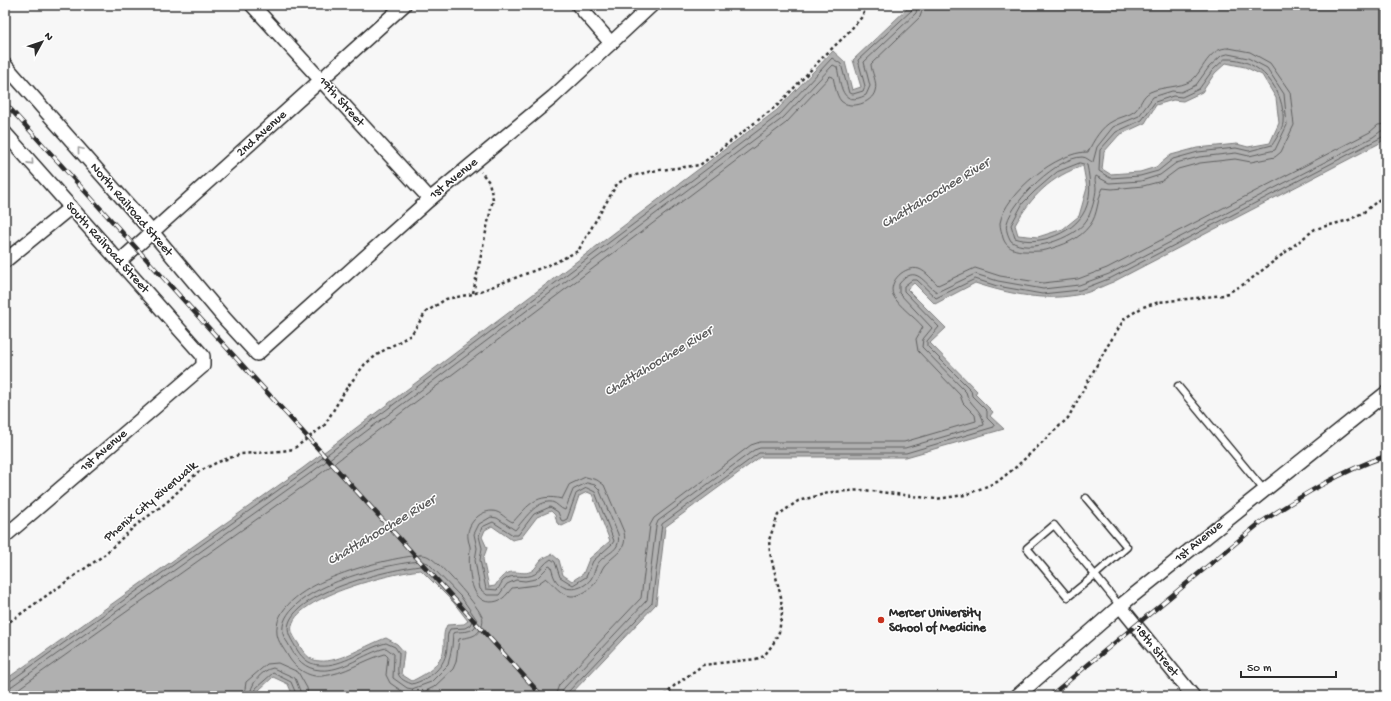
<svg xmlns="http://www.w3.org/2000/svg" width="1391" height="701" font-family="'Gochi Hand',sans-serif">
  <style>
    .water { fill: #b0b0b0; stroke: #7b7b7b; fill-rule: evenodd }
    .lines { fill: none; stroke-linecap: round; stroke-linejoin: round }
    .shore { stroke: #606060; stroke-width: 1 }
    .lane-casing { stroke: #2b2b2b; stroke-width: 9 }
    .street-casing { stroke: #2b2b2b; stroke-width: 16 }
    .path { stroke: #2b2b2b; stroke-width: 2.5; stroke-dasharray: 3 3; stroke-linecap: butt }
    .lane { stroke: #fff; stroke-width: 6 }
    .street { stroke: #fff; stroke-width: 13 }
    .rail-casing { stroke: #2b2b2b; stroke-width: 4.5 }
    .rail { stroke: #fff; stroke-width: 3; stroke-dasharray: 9; stroke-linecap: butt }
    .oneway { stroke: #a0a0a0 }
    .poi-dot { fill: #c8321e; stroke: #fff; stroke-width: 1.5 }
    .labels { text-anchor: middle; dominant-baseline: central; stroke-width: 3; stroke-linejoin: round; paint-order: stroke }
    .street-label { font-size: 13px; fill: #2b2b2b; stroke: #fff }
    .poi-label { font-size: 13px; font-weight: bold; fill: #2b2b2b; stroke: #fff; text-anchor: start }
    .water-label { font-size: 14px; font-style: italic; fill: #5a5a5a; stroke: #fff }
  </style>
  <rect width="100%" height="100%" fill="#f7f7f7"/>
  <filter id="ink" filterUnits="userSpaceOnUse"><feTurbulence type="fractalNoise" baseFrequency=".025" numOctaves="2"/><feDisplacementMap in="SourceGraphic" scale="8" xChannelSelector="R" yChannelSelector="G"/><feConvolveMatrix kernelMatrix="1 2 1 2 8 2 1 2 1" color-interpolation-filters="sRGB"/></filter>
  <g filter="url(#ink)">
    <!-- water -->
    <path class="water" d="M911,5H1386V138L1378,144L1113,282C1102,286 1092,292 1081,294C1046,302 1009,294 975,283L935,304L914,283L907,289L946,328L930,343L977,391L975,394L993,412L990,416L1004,429L906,457H760L665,527L656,604L569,696H293L288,684L273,677L259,690V696H5V680L303,468L777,110L833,51L845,62L852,90L861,87L853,60ZM1226,63L1245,67L1262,75L1276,98L1279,123L1270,143L1248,147L1237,144L1197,148L1171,155L1156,167L1140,172L1110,174L1102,169L1104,152L1119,135L1145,123L1156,105L1173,100L1183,101L1202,92L1215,73ZM1083,166L1087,188L1079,216L1063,229L1038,237L1018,235L1015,225C1031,197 1051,176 1083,166ZM587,492L592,494L610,541L589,559L583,574L572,581L563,575L559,560L552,554C549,556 544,557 541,560C538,563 536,568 533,570C521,579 510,561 495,586L489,587L483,559L487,548L482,537L485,530L492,526L512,540L521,538L537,517L551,511L555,515L557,523L562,526L570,522L579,496ZM421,570L454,603L468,621L464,624L447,625C443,633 444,637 444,646C443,664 428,673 412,681L401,674L404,652L397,644L386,638C368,644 339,663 320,661C309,661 303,652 298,643C296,640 293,636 292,632C284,598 397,572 421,570Z"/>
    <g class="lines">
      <!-- shore -->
      <g class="shore">
        <path d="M1229,48L1250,52L1270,63L1290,92L1294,125L1281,152L1275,157L1251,162L1235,159L1200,163L1178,169L1162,181L1143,186L1112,189L1103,188C1097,199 1098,215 1090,225C1079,240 1063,245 1046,250C1038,252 1030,251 1022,251C1013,250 1006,247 1003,238C1002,233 1000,228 1000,223C1005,193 1058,151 1088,152C1093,141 1102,126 1113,121C1119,117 1129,116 1135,111C1141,105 1142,96 1150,92C1163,86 1179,88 1191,81C1203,72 1208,47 1229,48Z"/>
        <path d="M1228,54L1248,58L1267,68L1284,94L1287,125L1275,150L1249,156L1236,153L1199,157L1176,163L1160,175L1141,181L1109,183L1096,176C1094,180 1096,184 1096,188C1096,196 1091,214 1086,221C1075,238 1027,255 1011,241C1008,236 1005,228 1007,223C1013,200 1058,157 1082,157C1087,157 1089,161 1093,162L1097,147L1113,127L1139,116L1153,97L1172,91L1181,92L1196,85L1209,67L1221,56Z"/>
        <path d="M1225,59C1259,57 1286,90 1283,123C1282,130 1276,139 1272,145L1249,151L1236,148L1198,152L1173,159L1158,171L1140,176L1110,178L1099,171L1100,150L1116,132L1142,120L1155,102L1173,96L1182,97L1199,89L1212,71Z"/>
        <path d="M1080,163L1087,165C1095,201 1086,226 1049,238C1039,241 1026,242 1015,238L1011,225L1023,203L1035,191L1057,172Z"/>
        <path d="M586,477L597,480L604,485L624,532C628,551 614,554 604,566C601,570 600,576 597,580C593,588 580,597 571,596C560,595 554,584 546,578L536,585L512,588C505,597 501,602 490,602C469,602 468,564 470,550C471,546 468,542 468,538C466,525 479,511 492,511C501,511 506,520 513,522C529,504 537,493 562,499L569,485Z"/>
        <path d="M587,483L595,485L599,489L618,534C622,553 604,552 597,565C595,569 594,574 591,579C582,591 563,593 555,579C553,575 552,571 551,567L549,566L536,579L525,581L516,580L507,584L499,595H487L480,589L475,560L477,548L474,534L479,524L491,517L497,518L515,530C524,520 536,500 552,502C557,503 560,509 565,510L573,490Z"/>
        <path d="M587,488L595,492L614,541L612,544L593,561L586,577L573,585L560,577L555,562L551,559C544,563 541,570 535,574C525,580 514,572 504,580C501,582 500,587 497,590L486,589L480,560L482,548L479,536L482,527L493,522L513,535H518L534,514L550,507L558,512L561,520L563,521L567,519L576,494Z"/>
        <path d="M420,555C423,555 426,555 429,557C440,563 476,603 481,615C484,619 483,625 480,630C475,638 466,637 459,639L456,662L453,669L434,687L417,695L406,694L390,683L386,675L388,657L385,654C363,660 345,674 322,676C308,678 294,667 288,656C284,649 278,642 277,634C271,584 383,559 420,555Z"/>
        <path d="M421,561L428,563L461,597L477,620C476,635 462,630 453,633L452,647L448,665L431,682L412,689L407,688L393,678L394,654L386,648C364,653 343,672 320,670C305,669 296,659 290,647C288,643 284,638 283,634C276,589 389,563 421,561Z"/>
        <path d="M421,566L457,600L472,621L470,625L465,628L450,629C446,636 448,640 447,647C446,667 430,679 412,684C392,677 399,670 399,653L395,647L386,643C365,648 343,667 320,665C308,665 300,656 295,646C291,639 286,632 289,623C299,591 390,569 421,566Z"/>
        <polyline points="5,683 9,682 305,471 780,114 832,58 841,64 849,93 853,94 863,91 865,86 858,60 912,10 913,5"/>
        <path d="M5,688L12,686L308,475L783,118L833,65L837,67C841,85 841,108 866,95L870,86L864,62L916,13L918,5"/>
        <path d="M5,694L15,691L312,480L786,123L830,76L833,77C835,85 836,95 841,101C851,110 872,103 875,91C878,82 871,72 871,64L920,17L924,5"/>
        <polyline points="244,696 246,682 267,664 278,663 298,672 307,688 308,696"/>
        <path d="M250,696C250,685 261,670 273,668L295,678L302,696"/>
        <polyline points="255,696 256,688 273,673 291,682 297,696"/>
        <path d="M555,696L559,685L641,598L650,525L654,518L751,445L760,442H904L976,421L975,415L963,403L960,395L918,351L916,339L923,327C915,317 899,307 893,295C888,281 905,265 919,269C927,272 932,280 938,285L975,268L1000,276L1043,283L1078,279L1107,268L1370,132L1378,125L1386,124"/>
        <path d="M561,696L564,688L647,600L656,526L658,521L754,450L760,448H905L984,425C982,408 969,406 966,392L922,347L923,339L932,328L899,293V284C916,263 923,283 937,292L975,274L998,281L1043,289L1079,285L1109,274L1373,137L1381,131L1386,130"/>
        <polyline points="566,696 568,692 652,603 662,524 759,453 906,453 994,427 994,425 987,418 987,411 972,396 971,390 927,346 927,341 939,327 904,291 904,286 912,280 917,280 936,298 975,279 997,286 1042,294 1080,290 1111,278 1386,135"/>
      </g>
      <defs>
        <g id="lane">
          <polyline points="1178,386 1264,490"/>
          <polyline points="1086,498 1127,547 1095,575 1120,606"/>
          <polygon points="1054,525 1095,575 1068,597 1027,548"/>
        </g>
        <g id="street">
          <polyline points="252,5 430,199"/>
          <polyline points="578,5 611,43"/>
          <polyline points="5,65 152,232 225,319 257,354 430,199 553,97 652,5"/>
          <polyline points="5,133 203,356 203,366 5,536"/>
          <polyline points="5,261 71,207"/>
          <polyline points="120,261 404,5"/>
          <polyline points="1120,606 1193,696"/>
          <polyline points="1017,696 1120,606 1386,393"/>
        </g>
      </defs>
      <!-- lane casing -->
      <use href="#lane" class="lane-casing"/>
      <!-- street casing -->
      <use href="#street" class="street-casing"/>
      <!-- path -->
      <g class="path">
        <polyline points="473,293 493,199 489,182 481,172"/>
        <polyline points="5,625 104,555 135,526 167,502 198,472 218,462 241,454 282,451 293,449 300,444 324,426 346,389 365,364 381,352 411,335 426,312 446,299 473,294 554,263 578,251 617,184 628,177 652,171 700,165 779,104 821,59 844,37 861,18 868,5"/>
        <polyline points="665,696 674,686 703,665 756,659 764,656 773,644 779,632 782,613 781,597 770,553 769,540 778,515 798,501 832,492 864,490 936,499 965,495 997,482 1016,467 1068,418 1105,350 1125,318 1143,307 1159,302 1224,295 1246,283 1315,229 1349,220 1364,212 1386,194"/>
      </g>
      <!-- lane -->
      <use href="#lane" class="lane"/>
      <!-- street -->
      <use href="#street" class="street"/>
      <defs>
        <g id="rail">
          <polyline points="5,103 542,696"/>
          <path d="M1050,696L1260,523C1299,497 1341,471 1386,456"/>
        </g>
      </defs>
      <!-- rail casing -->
      <use href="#rail" class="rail-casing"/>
      <!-- rail -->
      <use href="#rail" class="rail"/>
    </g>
    <!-- one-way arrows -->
    <defs><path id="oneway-chevron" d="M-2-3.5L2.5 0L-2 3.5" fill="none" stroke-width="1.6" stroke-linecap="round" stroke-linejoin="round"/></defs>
    <g class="oneway">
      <use href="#oneway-chevron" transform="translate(80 150) rotate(-130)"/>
      <use href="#oneway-chevron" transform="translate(31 162) rotate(48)"/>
    </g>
  </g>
  <!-- markers -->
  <circle class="poi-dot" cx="881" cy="620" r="4"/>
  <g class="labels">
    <!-- street labels -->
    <g class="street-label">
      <text transform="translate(341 102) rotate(48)">19th Street</text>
      <text transform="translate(262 134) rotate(-42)">2nd Avenue</text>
      <text transform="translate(454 179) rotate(-39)">1st Avenue</text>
      <text transform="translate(131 210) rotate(49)">North Railroad Street</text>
      <text transform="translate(107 248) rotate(48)">South Railroad Street</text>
      <text transform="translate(104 451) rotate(-41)">1st Avenue</text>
      <text transform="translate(151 502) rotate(-40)">Phenix City Riverwalk</text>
      <text transform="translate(1199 542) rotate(-39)">1st Avenue</text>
      <text transform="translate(1156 651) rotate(51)">18th Street</text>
    </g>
    <!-- poi labels -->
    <g class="poi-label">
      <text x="889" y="613">Mercer University<tspan x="889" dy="15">School of Medicine</tspan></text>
    </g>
    <!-- water labels -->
    <g class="water-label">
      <text transform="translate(936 194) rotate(-31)">Chattahoochee River</text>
      <text transform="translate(659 362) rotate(-31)">Chattahoochee River</text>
      <text transform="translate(382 531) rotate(-31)">Chattahoochee River</text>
    </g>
  </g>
  <!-- margin -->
  <rect width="1391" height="701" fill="none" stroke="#fff" stroke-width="20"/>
  <rect x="10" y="10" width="1371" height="681" fill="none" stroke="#2b2b2b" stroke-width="1.5" filter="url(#ink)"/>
  <!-- north arrow -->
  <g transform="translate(42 42) rotate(50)" stroke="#ffffff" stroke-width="3" paint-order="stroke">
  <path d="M0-3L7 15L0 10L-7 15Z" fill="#2b2b2b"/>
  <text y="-6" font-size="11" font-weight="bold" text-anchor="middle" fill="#2b2b2b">N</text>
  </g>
  <!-- scale -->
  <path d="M1241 671v6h95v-6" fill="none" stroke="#2b2b2b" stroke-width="2"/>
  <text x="1247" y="671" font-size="12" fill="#2b2b2b" stroke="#ffffff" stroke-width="3" paint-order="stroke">50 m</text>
</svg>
